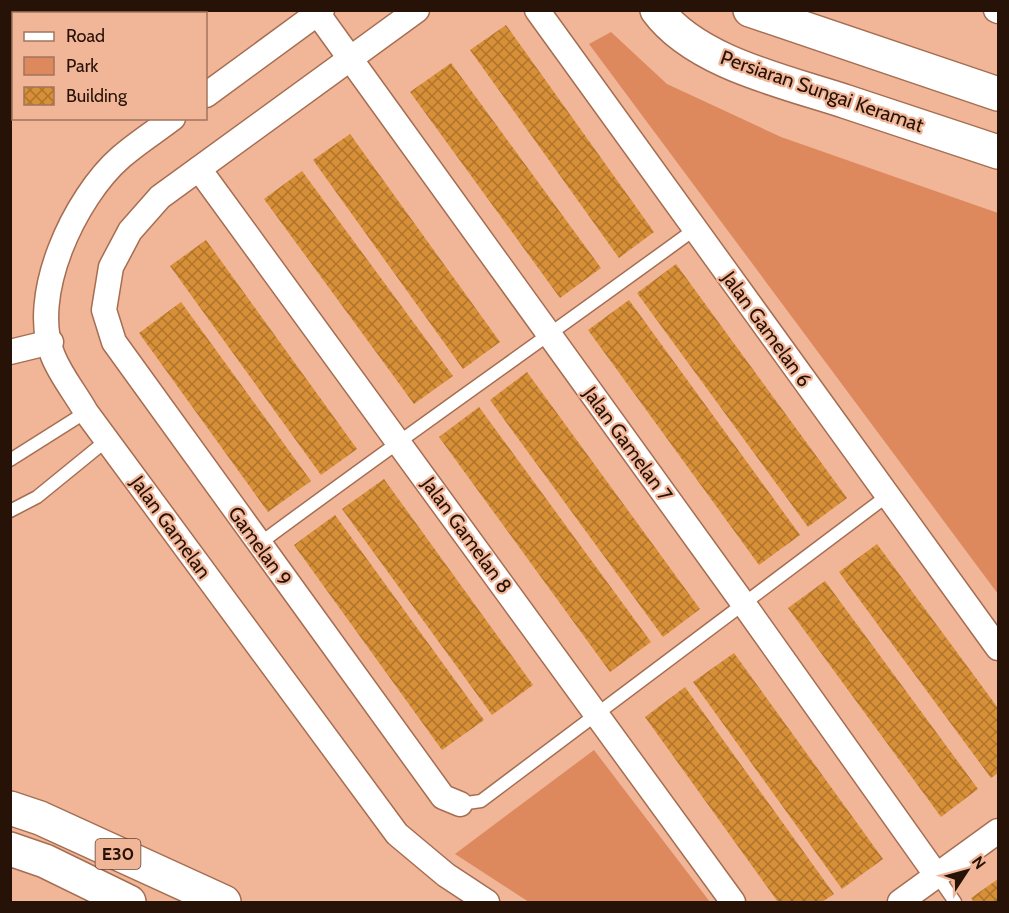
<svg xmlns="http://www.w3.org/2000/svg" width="1009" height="913" font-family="Cabin,sans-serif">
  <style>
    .park { fill: #dd895d }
    .building { fill: url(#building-cross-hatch) }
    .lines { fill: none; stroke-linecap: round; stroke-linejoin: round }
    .lane-casing { stroke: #a56e52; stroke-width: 15 }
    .street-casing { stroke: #a56e52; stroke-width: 27 }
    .secondary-casing { stroke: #a56e52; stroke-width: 36 }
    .highway-casing { stroke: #a56e52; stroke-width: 36 }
    .lane { stroke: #fff; stroke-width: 12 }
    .street { stroke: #fff; stroke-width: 24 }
    .secondary { stroke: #fff; stroke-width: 33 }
    .highway { stroke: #fff; stroke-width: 33 }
    .labels { text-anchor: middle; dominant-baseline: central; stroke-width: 4.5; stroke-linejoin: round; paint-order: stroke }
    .shield { fill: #f1b598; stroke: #634332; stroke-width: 1.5 }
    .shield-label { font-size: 18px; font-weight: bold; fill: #261207 }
    .street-label { font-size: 20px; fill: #261207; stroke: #f1b598 }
  </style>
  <defs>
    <pattern id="building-cross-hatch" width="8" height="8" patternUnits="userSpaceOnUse" patternTransform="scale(1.5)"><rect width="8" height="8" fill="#d79037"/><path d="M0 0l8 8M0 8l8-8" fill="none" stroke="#ae742c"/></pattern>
  </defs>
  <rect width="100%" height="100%" fill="#f1b598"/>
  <!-- park -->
  <g class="park">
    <polygon points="611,32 667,84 781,137 998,213 998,594 589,44"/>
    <polygon points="594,750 710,902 529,902 455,854"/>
  </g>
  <!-- building -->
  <g class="building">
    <polygon points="506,25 654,232 619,258 470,50"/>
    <polygon points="451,63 601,268 560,298 410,92"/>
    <polygon points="350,134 500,342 463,369 313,160"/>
    <polygon points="302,171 453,376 414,404 264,199"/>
    <polygon points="206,240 357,449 321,475 170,266"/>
    <polygon points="676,264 847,498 808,527 637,293"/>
    <polygon points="629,300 800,535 759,565 588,330"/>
    <polygon points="181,302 311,481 268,512 139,333"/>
    <polygon points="527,372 700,609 663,637 490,400"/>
    <polygon points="479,407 651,642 610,672 439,437"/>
    <polygon points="384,479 533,685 492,715 342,509"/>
    <polygon points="335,515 484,720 442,750 294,545"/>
    <polygon points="877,544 998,708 998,773 991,778 839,572"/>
    <polygon points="825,581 978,789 941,817 788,608"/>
    <polygon points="734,653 883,859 842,889 693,682"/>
    <polygon points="685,687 834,894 822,902 778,902 645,717"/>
    <polygon points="998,879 998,902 974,902 971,898"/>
  </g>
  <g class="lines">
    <defs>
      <g id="lane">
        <polyline points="79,10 81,14"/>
        <polyline points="10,76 14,79"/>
        <polyline points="10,460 86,412"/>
        <polyline points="10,511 37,497 107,440"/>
        <path d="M259,544C403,437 550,335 695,229"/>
        <polyline points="460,804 481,801 887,496"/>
        <polyline points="937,876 955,902"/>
      </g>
      <g id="street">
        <polyline points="123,10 125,14"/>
        <polyline points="417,10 160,197 130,231 111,267 104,310 114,342 443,797 460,804"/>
        <polyline points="537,10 998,648"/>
        <polyline points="996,10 998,11"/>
        <polyline points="318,14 743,603 937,876"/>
        <polyline points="206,95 322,10"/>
        <path d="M173,118C156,131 137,143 121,157C75,197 28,296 53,356C61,376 76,394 86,412L397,834L446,875L487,902"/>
        <polyline points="199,169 733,902"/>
        <polyline points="10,352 51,342"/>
        <polyline points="900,902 998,831"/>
      </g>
      <g id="secondary">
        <path d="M657,10C696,63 787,82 847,102C897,119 948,135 998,152"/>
        <polyline points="750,10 998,94"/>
      </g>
      <g id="highway">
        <polyline points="10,808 40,818 224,902"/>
        <polyline points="10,849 45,861 129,902"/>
      </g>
    </defs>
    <!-- lane casing -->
    <use href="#lane" class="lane-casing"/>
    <!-- street casing -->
    <use href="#street" class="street-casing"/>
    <!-- secondary casing -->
    <use href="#secondary" class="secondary-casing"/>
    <!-- highway casing -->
    <use href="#highway" class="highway-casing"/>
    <!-- lane -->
    <use href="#lane" class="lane"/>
    <!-- street -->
    <use href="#street" class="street"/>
    <!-- secondary -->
    <use href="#secondary" class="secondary"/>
    <!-- highway -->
    <use href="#highway" class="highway"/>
  </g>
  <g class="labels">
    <!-- shield labels -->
    <rect class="shield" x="95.5" y="839" width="45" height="30" rx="4.5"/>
    <g class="shield-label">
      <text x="118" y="854">E30</text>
    </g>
    <!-- street labels -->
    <g class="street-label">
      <text transform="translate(822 91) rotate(19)">Persiaran Sungai Keramat</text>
      <text transform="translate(767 329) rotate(54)">Jalan Gamelan 6</text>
      <text transform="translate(628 444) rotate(54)">Jalan Gamelan 7</text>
      <text transform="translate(171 527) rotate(54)">Jalan Gamelan</text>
      <text transform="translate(467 535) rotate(54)">Jalan Gamelan 8</text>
      <text transform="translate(260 546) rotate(54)">Gamelan 9</text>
    </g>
  </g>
  <!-- border -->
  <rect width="1009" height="913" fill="none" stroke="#261207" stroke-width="24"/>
  <!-- legend -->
  <rect x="12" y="12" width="195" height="108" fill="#f1b598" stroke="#a0745e" stroke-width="1.5"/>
  <rect x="24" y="32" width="30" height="9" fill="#ffffff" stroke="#a0745e" stroke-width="1.5"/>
  <text x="66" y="42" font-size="18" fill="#261207">Road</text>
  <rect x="24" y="57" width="30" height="18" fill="#dd895d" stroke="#a0745e" stroke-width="1.5"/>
  <text x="66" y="72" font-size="18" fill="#261207">Park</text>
  <rect x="24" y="87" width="30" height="18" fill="url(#building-cross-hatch)" stroke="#a0745e" stroke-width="1.5"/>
  <text x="66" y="102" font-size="18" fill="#261207">Building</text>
  <!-- north arrow -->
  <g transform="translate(967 871) rotate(54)" stroke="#f1b598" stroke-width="4.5" paint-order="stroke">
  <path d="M0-4.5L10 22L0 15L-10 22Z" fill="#261207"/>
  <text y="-9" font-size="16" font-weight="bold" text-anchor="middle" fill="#261207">N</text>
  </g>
</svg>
